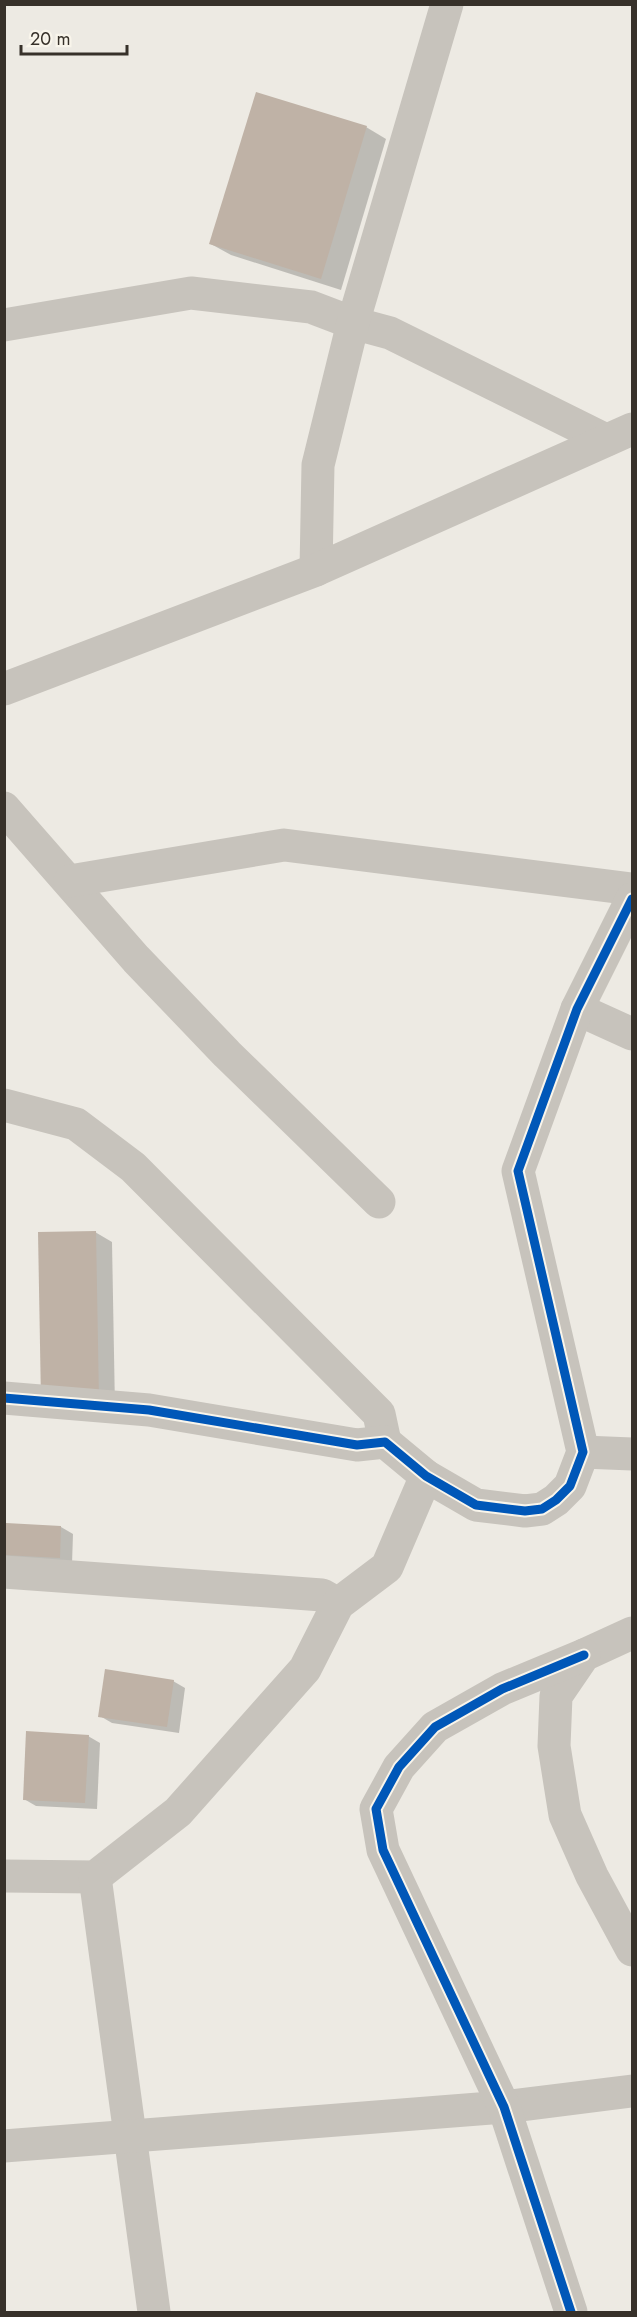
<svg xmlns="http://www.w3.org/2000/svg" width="637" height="2317" font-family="Jost,sans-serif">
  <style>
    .shadow { fill: #0003 }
    .building { fill: #bfb2a6 }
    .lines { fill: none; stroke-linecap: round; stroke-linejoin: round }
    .minor { stroke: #c7c3bc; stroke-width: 33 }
    .cycleway-casing { stroke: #f9f5eb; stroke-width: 13 }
    .cycleway { stroke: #0057b8; stroke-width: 9 }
  </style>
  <rect width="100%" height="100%" fill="#edeae3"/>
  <!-- shadow -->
  <g class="shadow">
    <polygon points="366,127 386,139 341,290 231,255 211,244"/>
    <polygon points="95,1232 112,1242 115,1408 59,1410"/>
    <polygon points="7,1525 61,1527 73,1534 72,1564 4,1559 4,1531"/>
    <polygon points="173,1681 185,1688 179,1733 112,1723 100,1716"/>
    <polygon points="88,1736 100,1743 97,1809 36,1806 24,1799"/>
  </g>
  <!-- building -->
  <g class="building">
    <polygon points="256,92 367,126 321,279 209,244"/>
    <polygon points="96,1231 99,1400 41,1401 38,1232"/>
    <polygon points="6,1523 61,1526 60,1558 4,1555"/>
    <polygon points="105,1669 174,1680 167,1727 98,1717"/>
    <polygon points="26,1731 89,1735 85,1803 23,1800"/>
  </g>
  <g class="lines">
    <!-- minor -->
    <g class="minor">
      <polyline points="4,325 191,293 311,307 353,323 390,333 606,440"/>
      <polyline points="316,570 318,465 353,323 447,4"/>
      <polyline points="4,689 316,570 632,429"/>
      <polyline points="4,808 136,959 227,1054 379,1202"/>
      <polyline points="70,881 284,845 632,889"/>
      <polyline points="577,1009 632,1034"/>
      <polyline points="4,1105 76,1124 133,1167 379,1414 385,1442"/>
      <polyline points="4,1398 149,1410 357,1445 385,1442 426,1476 476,1505 525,1511 542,1509 556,1500 570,1486 583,1452 518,1171 577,1009 632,899"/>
      <polyline points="583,1452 632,1454"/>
      <polyline points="4,1572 322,1595 338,1604"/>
      <polyline points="632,1633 584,1655 556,1696 554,1746 565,1815 592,1876 632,1950"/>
      <polyline points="4,1876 95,1877 178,1812 305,1669 338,1604 387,1567 426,1476"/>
      <polyline points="95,1877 154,2312"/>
      <polyline points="4,2146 504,2107 632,2091"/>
      <polyline points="571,2312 504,2107 383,1850 376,1809 399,1767 435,1727 502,1689 584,1655"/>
    </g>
    <defs>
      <g id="cycleway">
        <polyline points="4,1398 149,1410 357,1445 385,1442 426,1476 476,1505 525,1511 542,1509 556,1500 570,1486 583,1452 518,1171 577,1009 632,899"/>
        <polyline points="571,2312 504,2107 383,1850 376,1809 399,1767 435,1727 502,1689 584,1655"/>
      </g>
    </defs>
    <!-- cycleway casing -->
    <use href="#cycleway" class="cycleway-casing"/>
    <!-- cycleway -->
    <use href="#cycleway" class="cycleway"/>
  </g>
  <!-- border -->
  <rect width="637" height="2317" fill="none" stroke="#37312a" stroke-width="12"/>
  <!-- scale -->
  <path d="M21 45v9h106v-9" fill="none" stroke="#37312a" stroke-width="3"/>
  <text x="30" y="45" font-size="18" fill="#37312a" stroke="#f9f5eb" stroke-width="4.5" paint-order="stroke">20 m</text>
</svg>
